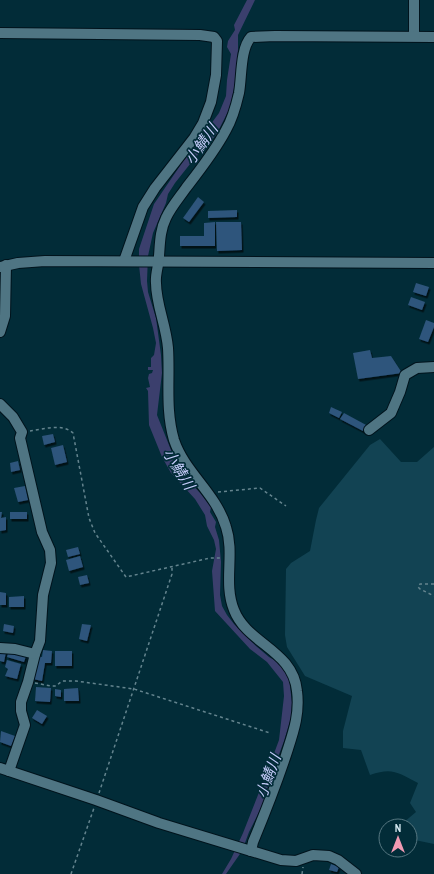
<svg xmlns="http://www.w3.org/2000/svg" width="434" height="874" font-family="'Archivo Narrow','Noto Sans JP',sans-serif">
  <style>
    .green { fill: #124353 }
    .water { fill: #3b3f6d }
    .building { fill: #2e547b; filter: url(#shadow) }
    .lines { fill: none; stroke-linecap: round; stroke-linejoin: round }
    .minor-casing { stroke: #00131c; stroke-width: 12 }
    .path { stroke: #64848e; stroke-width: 1.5; stroke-dasharray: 3 3; stroke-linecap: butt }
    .minor { stroke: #4f7583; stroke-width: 10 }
    .labels { text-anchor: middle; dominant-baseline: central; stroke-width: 3.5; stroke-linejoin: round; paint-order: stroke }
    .water-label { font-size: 15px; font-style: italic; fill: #c4cbf9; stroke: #022c38 }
  </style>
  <defs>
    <filter id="shadow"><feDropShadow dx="1.5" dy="2.5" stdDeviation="0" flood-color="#0009"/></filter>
  </defs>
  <rect width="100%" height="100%" fill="#022c38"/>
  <!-- green -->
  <path class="green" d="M380,439L401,462H417L434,447V844L410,839V826H404L403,823L416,812L410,803L418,783C398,773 393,767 370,775L361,750L343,748V731L352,696L305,676L287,647L285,635L286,569L291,563L310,551L316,520L319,508L370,445Z"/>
  <!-- water -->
  <polygon class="water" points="247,0 255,0 238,35 238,50 235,83 230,108 216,135 194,159 175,183 168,194 166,203 153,233 148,256 147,281 148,292 156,318 161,355 162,373 157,415 171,450 178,464 190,482 201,494 211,507 210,512 216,522 215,527 219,540 221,562 220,595 222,606 227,615 234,624 256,646 269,657 281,664 289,678 292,703 291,718 284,741 268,784 266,798 249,832 242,851 226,874 222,874 231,859 243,833 269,767 279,740 284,696 283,682 267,662 250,649 215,611 212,571 216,549 214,540 207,526 205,515 195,499 171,473 162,457 149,425 148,391 146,388 150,387 148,378 149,374 152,373 153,370 148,370 148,367 151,367 151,358 154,355 156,343 153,328 141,284 139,265 139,249 154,204 184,160 219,113 226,96 227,80 231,54 227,47 228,41 235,30 234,25"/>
  <!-- building -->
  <g class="building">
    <polygon points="198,197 204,202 189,222 183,218"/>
    <polygon points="237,210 237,217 208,218 208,211"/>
    <polygon points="215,222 215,246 180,246 180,236 204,236 204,223"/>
    <polygon points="216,222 241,222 242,250 217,251"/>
    <polygon points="416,283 429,287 426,296 413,292"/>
    <polygon points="411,297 425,302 422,310 408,305"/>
    <polygon points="426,320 434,323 434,327 428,342 419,339"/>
    <polygon points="370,350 372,358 391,356 402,373 358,379 353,353"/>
    <polygon points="331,407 342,412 339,418 329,413"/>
    <polygon points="344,413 368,426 363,431 340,419"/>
    <polygon points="53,434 55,442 44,445 42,436"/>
    <polygon points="63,445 67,462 55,465 51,448"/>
    <polygon points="18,461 20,470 11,472 10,463"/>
    <polygon points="25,486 28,500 18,502 14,488"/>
    <polygon points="0,512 2,512 1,518 6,517 6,530 0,531"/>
    <rect x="10" y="512" width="17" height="7"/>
    <polygon points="78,547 80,554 68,557 66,550"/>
    <polygon points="80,556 83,567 69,571 66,560"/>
    <polygon points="87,575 89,583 80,585 78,577"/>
    <polygon points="0,592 6,593 6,605 0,605"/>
    <polygon points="24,596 24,607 9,607 9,597"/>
    <polygon points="4,624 14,626 13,633 3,631"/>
    <polygon points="82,624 91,625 87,641 79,639"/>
    <polygon points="0,650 6,652 4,662 0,661"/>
    <polygon points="9,650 26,656 24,662 7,657"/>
    <polygon points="43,650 52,651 51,663 45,663 42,681 33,679 38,656 42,657"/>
    <rect x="55" y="651" width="17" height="15"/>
    <polygon points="7,660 21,664 17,679 5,676 8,669 5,667"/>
    <polygon points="36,687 51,688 50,702 35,701"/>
    <polygon points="78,688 79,701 64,701 64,689"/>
    <polygon points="55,689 61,690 61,697 55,696"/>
    <polygon points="37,710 47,716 42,724 32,718"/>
    <polygon points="1,731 15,736 11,746 0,742"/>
    <polygon points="331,864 339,867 337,872 329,870"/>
  </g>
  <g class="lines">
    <defs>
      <g id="minor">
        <polyline points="414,0 414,36"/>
        <polyline points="0,33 200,35 214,37 217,41 216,75 211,102 203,123 194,138 155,188 143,207 124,261"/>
        <polyline points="0,267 18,263 45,261 434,263"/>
        <polyline points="0,332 5,316 6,265"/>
        <polyline points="0,404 13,417 22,432 20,438 42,532 50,550 51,563 43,595 40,641 35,654 28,682 21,702 21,711 25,725 9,771"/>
        <polyline points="369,430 391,413 400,392 405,375 417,368 434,367"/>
        <polyline points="0,648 15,649 35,654"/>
        <polyline points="0,768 96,800 159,823 281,860 296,861 313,855 329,856 338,860 356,874"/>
        <path d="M251,851L253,842C265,813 276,785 286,755C293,733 300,715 297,691C293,650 247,644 234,610C223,583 235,554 226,527C216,493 185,473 174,440C165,409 170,379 168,348C166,325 156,304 156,283C155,274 159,265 159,256C160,243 160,230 166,218C171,207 179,198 186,188C200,170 215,151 226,130C233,118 236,106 239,93C242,77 240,49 251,37L275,36L434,37"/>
      </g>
    </defs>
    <!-- minor casing -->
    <use href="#minor" class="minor-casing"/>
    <!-- path -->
    <g class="path">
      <path d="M30,431C44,429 62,423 73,433L89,518L95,533L126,577L210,558H222"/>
      <polyline points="218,492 260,488 286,506"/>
      <polyline points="434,584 420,584 418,587 420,589 434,596"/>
      <polyline points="35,683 51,686 56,686 62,681 76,681 134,689 270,733"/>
      <polyline points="99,793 172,574 172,568"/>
      <polyline points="71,874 94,808"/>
      <polyline points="302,874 303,867"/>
    </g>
    <!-- minor -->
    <use href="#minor" class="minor"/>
  </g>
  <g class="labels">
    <!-- water labels -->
    <g class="water-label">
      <text transform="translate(201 144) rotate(-55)">小鯖川</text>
      <text transform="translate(179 469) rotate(58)">小鯖川</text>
      <text transform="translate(268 776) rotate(-70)">小鯖川</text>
    </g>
  </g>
  <!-- north arrow -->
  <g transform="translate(398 838)"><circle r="19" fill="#022c38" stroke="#567781"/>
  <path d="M0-3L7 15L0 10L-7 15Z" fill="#f19ab3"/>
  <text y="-6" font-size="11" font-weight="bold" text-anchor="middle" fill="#d3e7ef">N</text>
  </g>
</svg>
